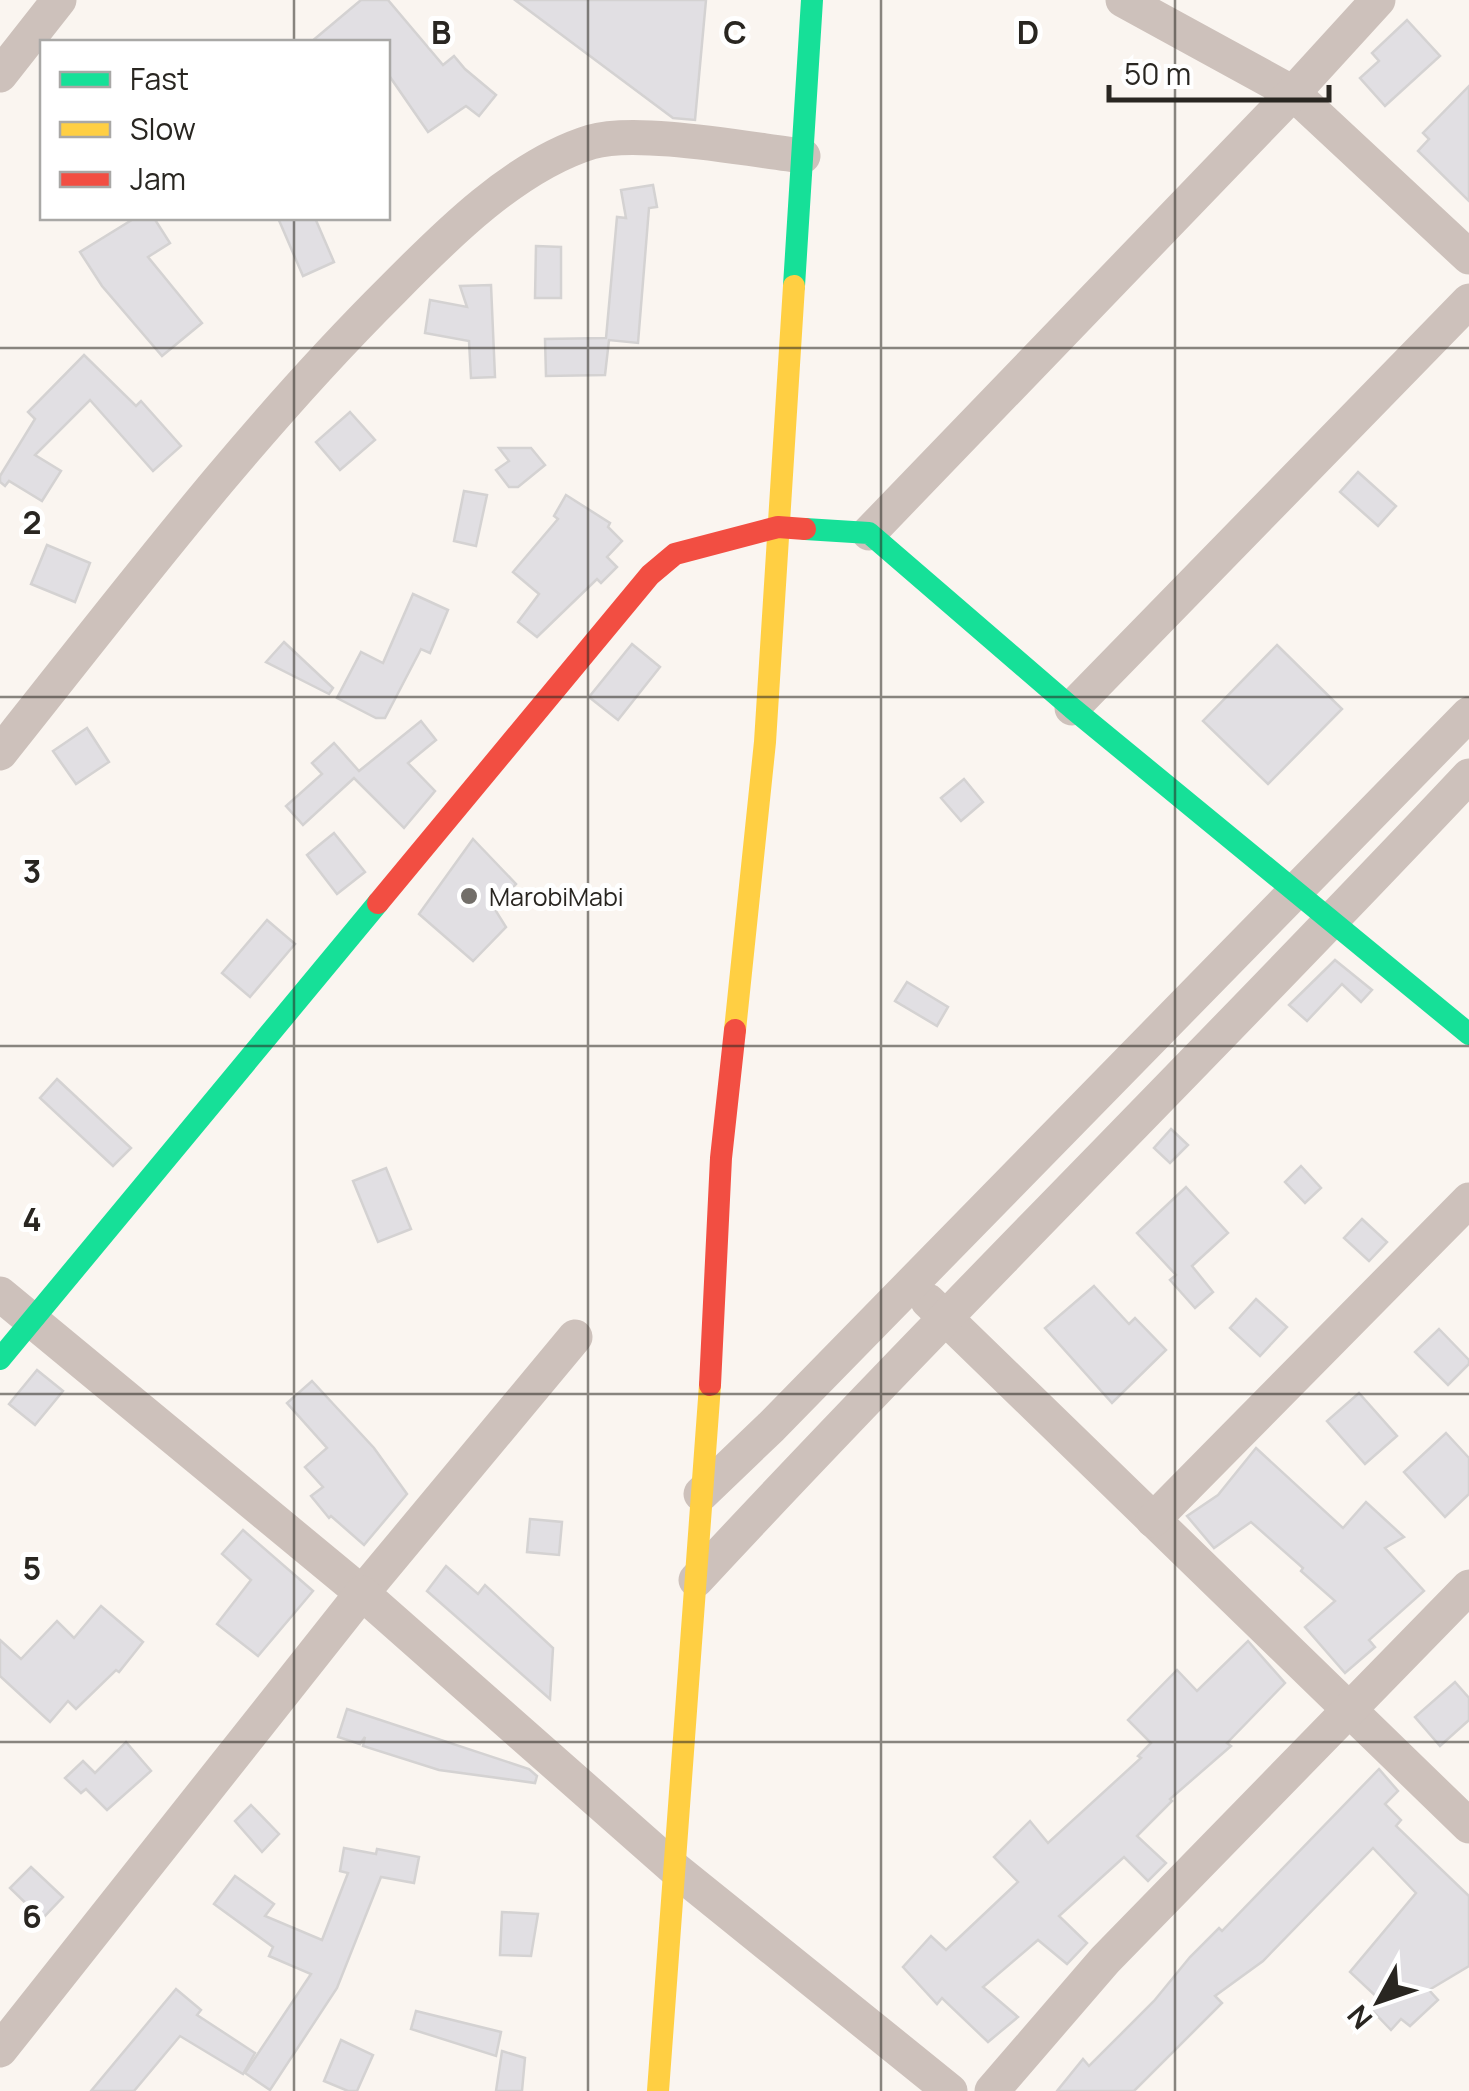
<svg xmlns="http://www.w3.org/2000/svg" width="1469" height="2091" font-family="Manrope,sans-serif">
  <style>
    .building { fill: #e1dfe3; stroke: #d4d2d2; stroke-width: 2.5 }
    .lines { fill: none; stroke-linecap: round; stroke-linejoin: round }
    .street { stroke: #cdc1bb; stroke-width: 35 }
    .fast { stroke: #16e098; stroke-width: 22 }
    .slow { stroke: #ffcf43; stroke-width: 22 }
    .jam { stroke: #f24e42; stroke-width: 22 }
    .grid { fill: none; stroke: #292621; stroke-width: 2.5; stroke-opacity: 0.55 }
    .poi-dot { fill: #726e69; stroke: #fff; stroke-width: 4 }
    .labels { text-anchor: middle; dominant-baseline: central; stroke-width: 10; stroke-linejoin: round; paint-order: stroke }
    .poi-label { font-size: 25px; fill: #292621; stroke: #fff; text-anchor: start }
    .grid-label { font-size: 32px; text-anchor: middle; font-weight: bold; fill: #292621; stroke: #fff; stroke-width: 10; stroke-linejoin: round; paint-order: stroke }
  </style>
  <rect width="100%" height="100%" fill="#faf5f0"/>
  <!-- building -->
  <g class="building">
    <polygon points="361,0 388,0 443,65 454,56 465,69 496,95 479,116 466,106 428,132 388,74 388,42 311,42"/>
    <polygon points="515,0 706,0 695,120 673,118"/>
    <polygon points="1407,20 1440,56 1385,106 1360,78 1379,61 1372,53"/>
    <polygon points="1469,86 1469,201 1418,151 1429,139 1423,133"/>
    <polygon points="653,185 657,207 649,208 638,343 609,340 605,375 546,376 545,339 606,338 617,217 626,218 621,190"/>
    <polygon points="135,218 154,218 170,243 148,257 202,323 162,356 102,286 80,252"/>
    <polygon points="278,218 315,218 334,262 303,276"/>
    <polygon points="536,246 561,247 561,298 535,298"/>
    <polygon points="491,285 495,377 471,378 469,341 425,333 430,300 467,307 460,286"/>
    <polygon points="84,355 136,406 141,401 181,446 153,471 90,400 35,455 61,471 42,501 9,481 5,486 0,482 0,476 35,419 28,412"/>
    <polygon points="350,412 375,440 340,470 316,442"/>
    <polygon points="499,448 531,448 545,465 518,487 509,487 496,470 509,461"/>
    <polygon points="1358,472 1396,506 1378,526 1340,492"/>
    <polygon points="464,491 487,495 476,546 454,541"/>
    <polygon points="566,495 610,523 608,527 622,541 607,557 617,567 601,583 597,579 537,637 518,622 539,594 513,572 558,519 554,516"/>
    <polygon points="47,545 90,563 75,602 31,584"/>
    <polygon points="413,594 448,610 430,653 421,649 385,718 376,718 337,698 361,652 383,663"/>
    <polygon points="284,642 333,688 329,694 266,662"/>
    <polygon points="632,644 660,667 618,720 589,697"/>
    <polygon points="1277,645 1342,709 1268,784 1203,721"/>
    <polygon points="421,721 436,740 408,763 435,791 404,828 354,778 303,825 286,806 322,774 312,763 334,743 359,771"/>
    <polygon points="87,728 109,762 76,784 53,751"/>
    <polygon points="964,779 983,802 961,821 941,798"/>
    <polygon points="334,833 365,872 337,894 307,855"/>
    <polygon points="473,839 516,884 494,908 506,927 473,961 419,914"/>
    <polygon points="267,920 295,944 250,997 222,973"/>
    <polygon points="1335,960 1372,990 1361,1002 1342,984 1307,1021 1289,1005"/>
    <polygon points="907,982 948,1007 937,1026 895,1001"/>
    <polygon points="57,1079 131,1148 113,1166 40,1098"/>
    <polygon points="1171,1129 1188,1145 1170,1163 1154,1148"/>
    <polygon points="1301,1166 1321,1188 1305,1203 1285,1182"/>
    <polygon points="386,1168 411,1229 378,1242 353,1181"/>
    <polygon points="1186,1187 1228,1233 1192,1266 1213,1292 1195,1308 1170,1280 1176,1275 1137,1233"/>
    <polygon points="1362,1219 1387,1242 1369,1261 1344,1238"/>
    <polygon points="1094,1286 1129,1324 1135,1318 1166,1350 1112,1403 1045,1328"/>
    <polygon points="1256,1299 1287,1327 1260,1356 1230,1328"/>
    <polygon points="1439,1329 1469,1360 1469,1364 1448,1385 1415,1352"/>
    <polygon points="37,1370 63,1391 35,1425 9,1404"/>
    <polygon points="312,1381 374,1448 407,1494 364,1545 331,1516 329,1518 311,1496 323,1487 305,1467 327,1448 287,1403"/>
    <polygon points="1359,1393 1397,1436 1365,1464 1327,1421"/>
    <polygon points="1446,1433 1469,1458 1469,1494 1445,1517 1404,1472"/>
    <polygon points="1256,1448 1343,1528 1366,1502 1404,1537 1385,1548 1424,1591 1369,1640 1375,1647 1345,1673 1305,1627 1335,1601 1301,1571 1303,1568 1251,1522 1214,1548 1187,1516 1218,1495"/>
    <polygon points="530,1519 562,1522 559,1555 527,1552"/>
    <polygon points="243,1530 313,1591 258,1656 217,1624 251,1580 222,1554"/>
    <polygon points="446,1566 478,1594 485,1585 553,1648 550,1699 427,1591"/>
    <polygon points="101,1606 143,1642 119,1672 116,1670 76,1709 68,1701 50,1722 0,1676 0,1640 21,1659 57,1621 74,1638"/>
    <polygon points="1248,1641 1285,1683 1227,1743 1231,1746 1170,1799 1172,1801 1137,1836 1166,1863 1148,1881 1124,1857 1059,1916 1087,1943 1067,1964 1038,1940 983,1987 1018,2017 988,2042 942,1998 937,2004 903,1967 931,1936 946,1950 1018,1882 994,1857 1030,1821 1048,1843 1141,1758 1138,1756 1151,1743 1128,1720 1177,1670 1197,1691"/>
    <polygon points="1455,1682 1469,1698 1469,1720 1440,1746 1415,1717"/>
    <polygon points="347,1709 529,1769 537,1776 535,1783 439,1770 363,1746 365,1737 360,1744 338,1737"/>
    <polygon points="126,1742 151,1771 107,1810 86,1789 81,1793 65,1778 83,1761 95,1773"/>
    <polygon points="1379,1769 1398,1791 1385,1804 1401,1820 1396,1826 1469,1896 1469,1966 1429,1990 1438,2000 1410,2026 1401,2019 1391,2030 1369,2007 1379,1999 1350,1972 1416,1893 1373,1848 1263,1961 1215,1996 1222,2003 1134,2091 1057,2091 1083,2059 1089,2066 1154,2001 1190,1957 1219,1928 1222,1931"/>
    <polygon points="251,1805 279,1834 262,1852 235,1821"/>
    <polygon points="344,1848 376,1854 377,1849 419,1857 414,1883 381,1877 337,1988 270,2090 245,2073 311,1974 269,1956 273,1947 214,1904 235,1876 274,1904 265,1916 322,1940 348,1873 340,1871"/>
    <polygon points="31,1867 63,1897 42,1919 10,1888"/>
    <polygon points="502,1912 538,1914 531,1956 500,1955"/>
    <polygon points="176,1989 201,2010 197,2015 255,2053 243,2074 180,2036 134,2091 91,2091"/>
    <polygon points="416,2011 501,2032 496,2056 411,2029"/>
    <polygon points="341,2040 373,2055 357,2091 348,2091 324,2081"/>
    <polygon points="502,2051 525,2058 522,2091 496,2091"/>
  </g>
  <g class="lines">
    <!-- street -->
    <g class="street">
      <polyline points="1123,0 1293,93 1469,257"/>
      <polyline points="0,75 59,0"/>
      <polyline points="869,533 1293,93 1378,0"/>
      <polyline points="1072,708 1469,301"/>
      <path d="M0,753C126,595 248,433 392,290C446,235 516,165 591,142C637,128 752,150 803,156"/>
      <polyline points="0,1294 362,1593 575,1337"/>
      <polyline points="928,1301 1469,1826"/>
      <polyline points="701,1494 771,1427 1469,714"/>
      <polyline points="1153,1520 1469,1200"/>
      <path d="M696,1580C949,1308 1214,1047 1469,776"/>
      <polyline points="0,2050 362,1593 676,1870 950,2091"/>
      <polyline points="992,2091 1105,1960 1469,1587"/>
    </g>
    <!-- fast -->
    <g class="fast">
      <polyline points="794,286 812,0"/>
      <polyline points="805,529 869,533 1072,708 1469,1034"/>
      <polyline points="0,1359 378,903"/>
    </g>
    <!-- slow -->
    <g class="slow">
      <polyline points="735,1030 765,742 794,286"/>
      <polyline points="658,2091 710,1385"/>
    </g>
    <!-- jam -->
    <g class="jam">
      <polyline points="378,903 650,575 675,554 778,527 805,529"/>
      <polyline points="710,1385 721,1158 735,1030"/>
    </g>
  </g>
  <!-- grid -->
  <path class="grid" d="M294,0V42M588,0V2091M881,0V2091M1175,0V2091M294,218V2091M0,348H1469M0,697H1469M0,1046H1469M0,1394H1469M0,1742H1469"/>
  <!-- markers -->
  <circle class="poi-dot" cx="469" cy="896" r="10"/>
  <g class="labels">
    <!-- poi labels -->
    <g class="poi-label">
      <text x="489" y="896">MarobiMabi</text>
    </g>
  </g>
  <g class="grid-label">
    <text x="441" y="44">B</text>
    <text x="735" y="44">C</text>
    <text x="1028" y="44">D</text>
    <text x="32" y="534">2</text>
    <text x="32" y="883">3</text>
    <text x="32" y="1231">4</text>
    <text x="32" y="1580">5</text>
    <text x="32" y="1928">6</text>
  </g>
  <!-- legend -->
  <rect x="40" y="40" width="350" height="180" fill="#ffffff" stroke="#a9a8a6" stroke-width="2.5"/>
  <rect x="60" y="72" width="50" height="15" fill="#16e098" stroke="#a9a8a6" stroke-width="2.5"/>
  <text x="130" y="90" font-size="30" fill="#292621">Fast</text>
  <rect x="60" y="122" width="50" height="15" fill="#ffcf43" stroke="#a9a8a6" stroke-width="2.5"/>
  <text x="130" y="140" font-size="30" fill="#292621">Slow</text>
  <rect x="60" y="172" width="50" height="15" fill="#f24e42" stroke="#a9a8a6" stroke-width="2.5"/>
  <text x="130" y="190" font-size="30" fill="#292621">Jam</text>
  <!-- north arrow -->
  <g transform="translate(1379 2001) rotate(230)" stroke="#ffffff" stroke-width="8" paint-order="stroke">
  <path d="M0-8L18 38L0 25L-18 38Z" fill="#292621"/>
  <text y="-15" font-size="28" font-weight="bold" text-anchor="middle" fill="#292621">N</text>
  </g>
  <!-- scale -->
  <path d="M1109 85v15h220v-15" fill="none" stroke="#292621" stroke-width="5"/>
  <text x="1124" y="85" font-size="30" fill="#292621" stroke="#ffffff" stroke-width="8" paint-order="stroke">50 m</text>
</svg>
